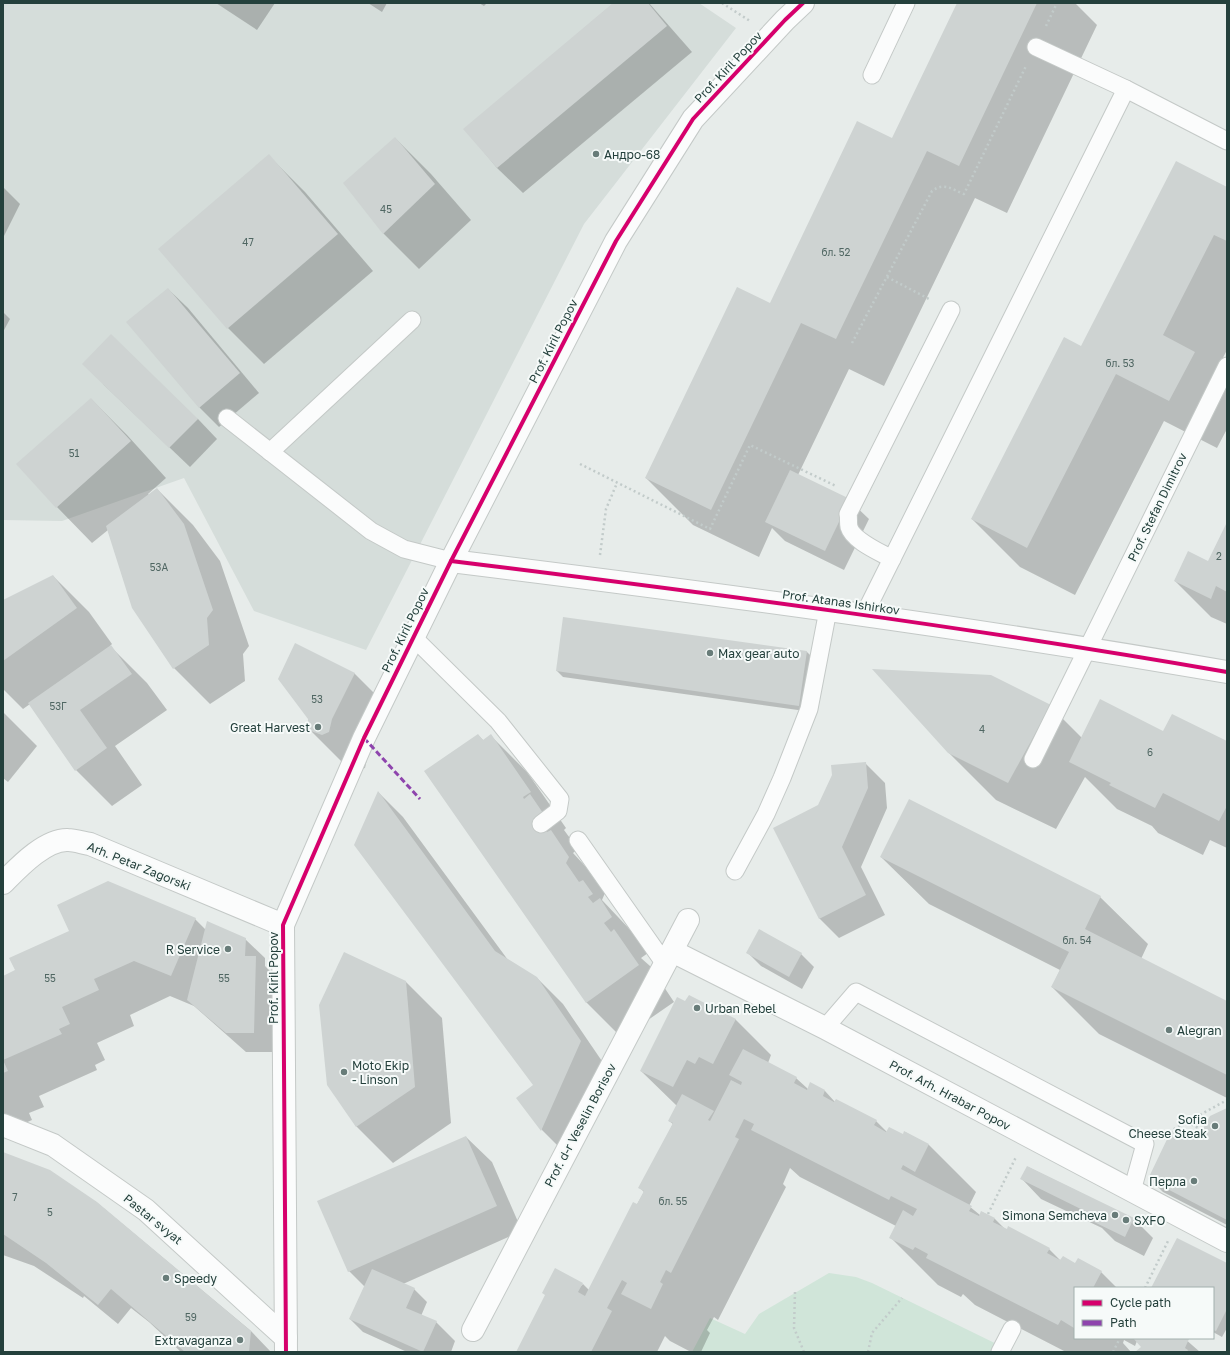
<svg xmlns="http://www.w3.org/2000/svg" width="1230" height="1355" font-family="'Golos Text',sans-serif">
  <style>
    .built { fill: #d5ddda }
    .green { fill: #d0e5d9 }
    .shadow { fill: #0003 }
    .building { fill: #ced3d2 }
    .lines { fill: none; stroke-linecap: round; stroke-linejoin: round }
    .service-casing { stroke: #c4c9c7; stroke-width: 19 }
    .minor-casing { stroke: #c4c9c7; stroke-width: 24 }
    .path { stroke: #c2cbca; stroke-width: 2.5; stroke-dasharray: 2 3; stroke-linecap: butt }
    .service { stroke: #fbfcfc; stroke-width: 17 }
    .minor { stroke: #fbfcfc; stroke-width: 22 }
    .quiet { stroke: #8e44ad; stroke-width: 3; stroke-dasharray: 6 3; stroke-linecap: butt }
    .cycleway-casing { stroke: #f6faf9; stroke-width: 6 }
    .cycleway { stroke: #d6006c; stroke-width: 4 }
    .poi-dot { fill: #687c79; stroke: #f6faf9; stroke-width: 1.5 }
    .labels { text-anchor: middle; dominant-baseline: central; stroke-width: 4; stroke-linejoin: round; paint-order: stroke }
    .number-label { font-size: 10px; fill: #4f6662 }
    .street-label { font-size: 12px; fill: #24403c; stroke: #f6faf9 }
    .poi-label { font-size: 12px; fill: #24403c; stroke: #f6faf9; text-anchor: start }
  </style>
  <rect width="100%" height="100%" fill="#e7ecea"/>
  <!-- built -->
  <polygon class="built" points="3,3 699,3 736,28 584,224 366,650 254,611 184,478 62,521 3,520"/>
  <!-- green -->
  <polygon class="green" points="829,1273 856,1277 872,1283 1013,1352 692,1352 710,1318 745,1334 759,1314"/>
  <!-- shadow -->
  <g class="shadow">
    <polygon points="216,3 275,3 257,30"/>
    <polygon points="368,3 387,3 382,12"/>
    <polygon points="479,3 487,3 484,6"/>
    <polygon points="614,3 649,3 692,52 523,193 497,168 465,129"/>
    <polygon points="958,3 1075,3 1097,25 1007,213 975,198 884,386 849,369 798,475 849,500 869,519 844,570 785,541 772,528 759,557 693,525 646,478 770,305 893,139"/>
    <polygon points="395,138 431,174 471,220 419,269 383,233"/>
    <polygon points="269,156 305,192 373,271 264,364 228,328 160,250"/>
    <polygon points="3,187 20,204 3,238"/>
    <polygon points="1227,189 1227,350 1215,373 1227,385 1227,429 1217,448 1164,421 1075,595 1020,567 972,519 1082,347"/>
    <polygon points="168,289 188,308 259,393 219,427 200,408 128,323"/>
    <polygon points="3,312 10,319 3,332"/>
    <polygon points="103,384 198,419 217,439 190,467"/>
    <polygon points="91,399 127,435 166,478 148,494 149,495 157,489 193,525 220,561 249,646 243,654 245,681 210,704 174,668 108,530 92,543 57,507"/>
    <polygon points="1227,524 1227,624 1211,617 1175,581 1209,562"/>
    <polygon points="53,576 89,612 112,644 110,646 147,683 167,710 115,746 142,785 112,806 76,770 30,704 23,709 3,689 3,601"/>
    <polygon points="807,652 813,658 805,711 563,677 557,671"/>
    <polygon points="354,673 390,709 368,755 365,768 358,770 345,765 309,729"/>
    <polygon points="1050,706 1082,738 1164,732 1227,742 1227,848 1210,840 1203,855 1158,833 1152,826 1117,809 1085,777 1056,829 996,800 948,752"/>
    <polygon points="3,712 37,746 8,782 3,778"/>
    <polygon points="478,735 484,741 491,736 527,772 566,828 564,830 578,849 573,853 586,867 605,893 602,900 635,935 648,953 641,958 650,966 674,1002 622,1038 586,1002"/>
    <polygon points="865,763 885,783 887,808 861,867 885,915 839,938 819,918 818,806"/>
    <polygon points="378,792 403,817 508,960 537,978 563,1004 606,1067 567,1155 542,1130 518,1098 535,1085"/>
    <polygon points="881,857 1100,897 1148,944 1141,959 1227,1002 1227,1098 1099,1034 1052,987 1060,970 929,904"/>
    <polygon points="195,919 206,930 245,939 265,958 265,966 276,977 273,1052 246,1052 194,1006 170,996 130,1015 134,1026 97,1043 105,1060 95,1065 97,1070 39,1096 44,1107 29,1113 32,1120 3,1133 3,977"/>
    <polygon points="760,931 801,954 814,967 802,989 761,966 748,953"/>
    <polygon points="405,981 442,1018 451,1123 393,1163 357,1127 328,1085"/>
    <polygon points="735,1019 771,1055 768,1063 796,1078 808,1089 825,1091 835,1102 876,1121 887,1132 903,1135 905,1132 929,1145 976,1192 969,1206 980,1215 982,1212 995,1219 1005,1229 1049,1249 1061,1261 1101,1272 1117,1288 1075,1288 1075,1338 1184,1338 1200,1352 1147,1352 1137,1341 1135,1346 1124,1340 1123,1343 1131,1352 1066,1352 975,1305 963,1294 961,1297 938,1285 890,1237 896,1226 800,1177 790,1168 783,1184 786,1187 718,1320 714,1317 707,1330 710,1333 701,1352 691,1352 670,1341 665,1336 657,1352 517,1352 583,1284 589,1290 644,1192 640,1188 673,1124 669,1121 677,1106 641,1071"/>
    <polygon points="1227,1109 1227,1225 1163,1192 1150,1179 1198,1140"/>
    <polygon points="466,1137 492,1162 522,1231 403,1284 414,1289 427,1302 421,1316 436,1322 455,1341 451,1352 407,1352 363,1332 350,1319 365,1287 349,1271"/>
    <polygon points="3,1153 96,1202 251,1331 271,1352 181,1352 149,1322 131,1308 118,1324 84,1296 83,1298 34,1266 3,1255"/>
    <polygon points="1028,1167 1134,1219 1153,1238 1144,1256 1115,1241 1102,1228 1041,1199 1022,1179"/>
    <polygon points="1227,1265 1227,1328 1222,1337 1213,1332 1213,1288 1152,1288"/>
  </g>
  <!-- building -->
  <g class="building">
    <polygon points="613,3 648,3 667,26 497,168 463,129"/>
    <polygon points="957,3 1037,3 959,166 927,151 836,339 801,323 711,510 645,478 737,287 770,303 857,121 892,138"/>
    <polygon points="395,137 435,184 383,234 343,183"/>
    <polygon points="269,154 338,234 227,329 158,249"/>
    <polygon points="1176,161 1227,187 1227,241 1214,235 1163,335 1195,352 1169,401 1116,374 1027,548 971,519 1064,337 1081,346"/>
    <polygon points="168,288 240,373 199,408 126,322"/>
    <polygon points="111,334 198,419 169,448 82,364"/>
    <polygon points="91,398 131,441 56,508 16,464"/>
    <polygon points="790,470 850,499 825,551 765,522"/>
    <polygon points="157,488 184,524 213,610 207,618 209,645 173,669 132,608 106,526"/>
    <polygon points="1227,522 1227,592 1216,586 1211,599 1174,581 1188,551 1208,561"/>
    <polygon points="53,575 77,608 3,661 3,600"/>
    <polygon points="563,617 807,651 799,706 556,671"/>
    <polygon points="295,643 355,673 332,719 329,732 322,735 308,730 308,719 278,679"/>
    <polygon points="111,645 132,674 80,710 107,748 75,771 28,703"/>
    <polygon points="872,669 991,675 1051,705 1008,783 948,753"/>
    <polygon points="1100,699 1163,731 1172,714 1227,741 1227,806 1219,821 1163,793 1155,808 1109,785 1111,783 1069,762"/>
    <polygon points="478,734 483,740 491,734 531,792 523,797 524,799 530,794 543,813 536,818 547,832 551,830 569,857 566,863 579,882 583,880 593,894 588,897 593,903 600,898 612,917 604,923 611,932 614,929 639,965 586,1003 424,771"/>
    <polygon points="866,762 868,788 842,847 866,895 819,919 773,828 818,805 832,775 831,765"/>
    <polygon points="378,791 495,951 537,977 581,1041 541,1131 516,1098 533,1085 354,845"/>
    <polygon points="909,799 1101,896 1085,929 1227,1001 1227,1075 1051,987 1069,952 880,857"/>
    <polygon points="108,881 196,918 171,976 134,961 94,979 99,990 62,1007 70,1024 59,1029 62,1034 3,1060 8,1071 3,1073 3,976 15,970 9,958 69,931 57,905"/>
    <polygon points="207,921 246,938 245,956 256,956 254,1033 226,1033 187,1000"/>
    <polygon points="759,929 802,953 789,977 746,953"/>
    <polygon points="344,952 406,981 415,1087 356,1127 327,1085 319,1005"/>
    <polygon points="689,995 736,1019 713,1064 699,1057 695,1064 687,1060 673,1087 640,1071 677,997 685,1001"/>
    <polygon points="743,1049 797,1077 794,1083 807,1090 810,1082 825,1090 823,1096 834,1102 836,1099 877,1120 874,1125 886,1132 889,1127 903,1134 904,1131 929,1144 915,1172 903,1165 901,1169 972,1206 969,1211 979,1216 981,1211 995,1218 993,1222 1007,1229 1008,1226 1050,1248 1047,1253 1060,1260 1063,1256 1075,1263 1078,1258 1102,1271 1093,1288 1075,1288 1074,1328 1061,1320 1058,1325 926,1258 928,1254 915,1247 913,1250 889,1238 903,1210 913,1216 917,1209 891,1196 889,1200 751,1130 754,1124 744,1119 735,1137 739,1139 671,1273 666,1270 660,1282 663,1284 651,1309 621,1294 627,1283 622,1280 607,1308 612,1311 591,1352 516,1352 545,1295 542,1293 555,1268 583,1283 578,1292 585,1296 633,1202 637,1204 644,1191 638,1188 673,1123 668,1121 682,1094 714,1111 708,1120 710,1121 731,1080 741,1085 742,1082 729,1075"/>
    <polygon points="1227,1108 1227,1220 1148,1179 1171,1131 1198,1138 1210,1116"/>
    <polygon points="466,1136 497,1206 348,1272 317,1201"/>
    <polygon points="3,1152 50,1170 97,1202 251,1331 249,1352 185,1352 111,1289 98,1305 46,1263 3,1234"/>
    <polygon points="1027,1166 1134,1218 1125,1237 1094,1222 1097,1217 1020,1179"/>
    <polygon points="1177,1238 1227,1263 1227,1309 1216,1331 1213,1330 1213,1288 1151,1288"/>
    <polygon points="372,1269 415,1288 406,1308 437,1321 423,1352 349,1319"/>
    <polygon points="1133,1338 1186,1338 1189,1339 1185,1348 1188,1350 1187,1352 1135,1352 1141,1347"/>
  </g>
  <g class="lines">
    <defs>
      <g id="service">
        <polyline points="1036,47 1126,89 1227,141"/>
        <polyline points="872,75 906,3"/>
        <polyline points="227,418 371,531 404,549 451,561"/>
        <polyline points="270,452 412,320"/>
        <path d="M892,559C880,552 853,541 849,527C848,523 849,518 848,514L951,310"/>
        <polyline points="864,615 1126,89"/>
        <polyline points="413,637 498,721 560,799 558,811 541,824"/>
        <polyline points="1033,759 1227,366"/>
        <polyline points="578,840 665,964"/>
        <polyline points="735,871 766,814 782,778 809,709 828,610"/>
        <polyline points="825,1028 856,992 1145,1144 1132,1191"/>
        <polyline points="1000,1352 1012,1329"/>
      </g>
      <g id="minor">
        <path d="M451,561C710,593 969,627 1227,672"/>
        <path d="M3,883C18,868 45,839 68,840C75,840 83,843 90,844L283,925"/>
        <polyline points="672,951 825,1028 1227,1241"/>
        <polyline points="3,1125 53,1145 146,1210 286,1338"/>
        <polyline points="473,1330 688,920"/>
        <polyline points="286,1352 283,925 364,738 451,561 616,241 693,119 785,20 803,3"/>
      </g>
    </defs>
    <!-- service casing -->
    <use href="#service" class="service-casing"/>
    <!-- minor casing -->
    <use href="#minor" class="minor-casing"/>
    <!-- path -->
    <g class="path">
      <polyline points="722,3 750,21"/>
      <polyline points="1046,26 1057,3"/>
      <polyline points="887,277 931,300"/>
      <path d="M852,343L932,191C944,182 951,189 964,194L1026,66"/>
      <polyline points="580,464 710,529 750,445 836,486"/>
      <polyline points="600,555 606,509 617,483"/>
      <polyline points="1187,1122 1202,1130"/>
      <polyline points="1165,1134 1227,1100"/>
      <polyline points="988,1214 1016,1157"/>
      <polyline points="1145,1288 1169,1239"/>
      <polyline points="795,1292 794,1328 804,1352"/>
      <polyline points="868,1352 872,1333 902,1298"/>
      <polyline points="1113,1352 1120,1338"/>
    </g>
    <!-- service -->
    <use href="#service" class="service"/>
    <!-- minor -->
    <use href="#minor" class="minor"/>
    <!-- quiet -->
    <polyline class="quiet" points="364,738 420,799"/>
    <defs>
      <g id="cycleway">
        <path d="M451,561C710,593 969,627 1227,672"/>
        <polyline points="286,1352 283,925 364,738 451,561 616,241 693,119 785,20 803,3"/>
      </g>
    </defs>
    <!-- cycleway casing -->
    <use href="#cycleway" class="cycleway-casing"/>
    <!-- cycleway -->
    <use href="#cycleway" class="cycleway"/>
  </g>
  <!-- markers -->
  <g class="poi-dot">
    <circle cx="596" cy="154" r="4"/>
    <circle cx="710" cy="653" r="4"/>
    <circle cx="318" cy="727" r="4"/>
    <circle cx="228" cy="949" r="4"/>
    <circle cx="697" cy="1008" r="4"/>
    <circle cx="1169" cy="1030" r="4"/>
    <circle cx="344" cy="1072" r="4"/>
    <circle cx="1215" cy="1126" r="4"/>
    <circle cx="1194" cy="1181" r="4"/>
    <circle cx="1115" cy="1215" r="4"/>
    <circle cx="1126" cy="1220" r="4"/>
    <circle cx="166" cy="1278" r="4"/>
    <circle cx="240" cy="1340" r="4"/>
  </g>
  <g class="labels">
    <!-- number labels -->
    <g class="number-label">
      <text x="386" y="209">45</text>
      <text x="248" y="242">47</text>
      <text x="836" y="252">бл. 52</text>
      <text x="1120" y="363">бл. 53</text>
      <text x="74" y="453">51</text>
      <text x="1219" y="556">2</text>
      <text x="159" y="567">53А</text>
      <text x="317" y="699">53</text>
      <text x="58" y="706">53Г</text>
      <text x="982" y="729">4</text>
      <text x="1150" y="752">6</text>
      <text x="1077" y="940">бл. 54</text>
      <text x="50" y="978">55</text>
      <text x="224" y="978">55</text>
      <text x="15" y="1197">7</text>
      <text x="673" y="1201">бл. 55</text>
      <text x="50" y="1212">5</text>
      <text x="191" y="1317">59</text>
    </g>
    <!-- street labels -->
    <g class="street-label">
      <text transform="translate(728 67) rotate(-47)">Prof. Kiril Popov</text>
      <text transform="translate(553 341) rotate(-63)">Prof. Kiril Popov</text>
      <text transform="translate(1157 507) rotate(-64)">Prof. Stefan Dimitrov</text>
      <text transform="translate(841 602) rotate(8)">Prof. Atanas Ishirkov</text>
      <text transform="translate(405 630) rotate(-64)">Prof. Kiril Popov</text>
      <text transform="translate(139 866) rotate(22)">Arh. Petar Zagorski</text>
      <text transform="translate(273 978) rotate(-90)">Prof. Kiril Popov</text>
      <text transform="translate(950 1095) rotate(28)">Prof. Arh. Hrabar Popov</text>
      <text transform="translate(580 1125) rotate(-62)">Prof. d-r Veselin Borisov</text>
      <text transform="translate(153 1219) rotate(39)">Pastar svyat</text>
    </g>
    <!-- poi labels -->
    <g class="poi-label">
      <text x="604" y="154">Андро-68</text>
      <text x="718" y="653">Max gear auto</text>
      <text x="310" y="727" text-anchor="end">Great Harvest</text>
      <text x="220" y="949" text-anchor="end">R Service</text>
      <text x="705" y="1008">Urban Rebel</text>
      <text x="1177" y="1030">Alegran</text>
      <text x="352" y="1065">Moto Ekip<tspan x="352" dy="14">- Linson</tspan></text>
      <text x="1207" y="1119" text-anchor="end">Sofia<tspan x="1207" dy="14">Cheese Steak</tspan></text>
      <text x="1186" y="1181" text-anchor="end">Перла</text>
      <text x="1107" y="1215" text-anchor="end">Simona Semcheva</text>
      <text x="1134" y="1220">SXFO</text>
      <text x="174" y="1278">Speedy</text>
      <text x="232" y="1340" text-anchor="end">Extravaganza</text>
    </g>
  </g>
  <!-- border -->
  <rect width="1230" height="1355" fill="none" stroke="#24403c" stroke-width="8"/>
  <!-- legend -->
  <rect x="1074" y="1287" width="140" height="52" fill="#f6faf9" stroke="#a2b0ad"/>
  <rect x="1082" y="1300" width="20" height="6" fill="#d6006c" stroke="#a2b0ad"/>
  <text x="1110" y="1307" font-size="12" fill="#24403c">Cycle path</text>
  <rect x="1082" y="1320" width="20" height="6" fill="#8e44ad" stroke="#a2b0ad"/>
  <text x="1110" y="1327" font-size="12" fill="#24403c">Path</text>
</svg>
